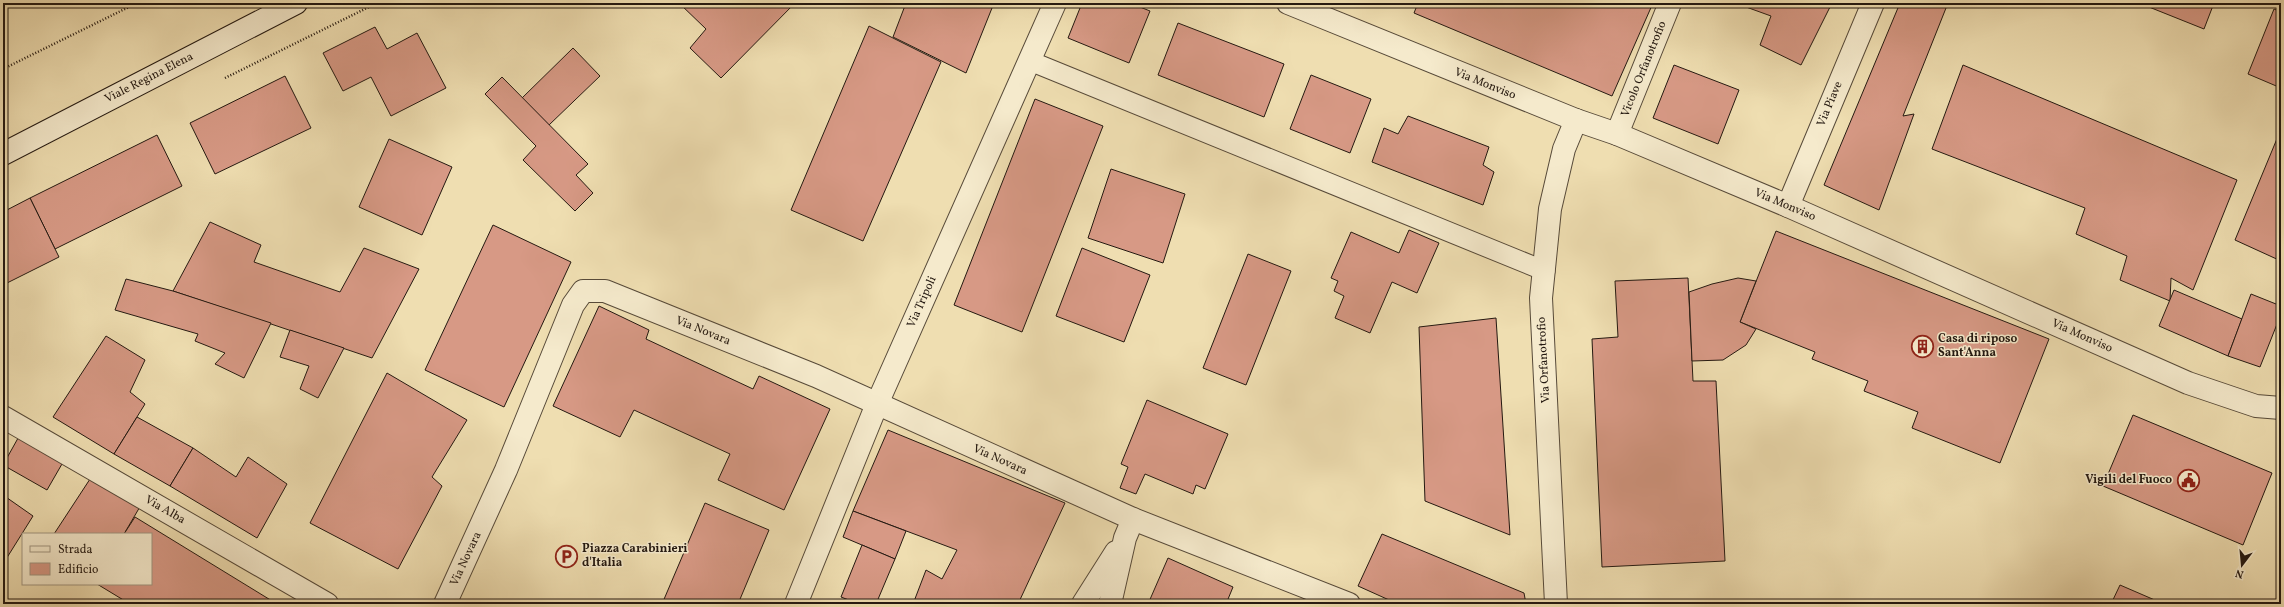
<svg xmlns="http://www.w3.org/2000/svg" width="2284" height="607" font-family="Vollkorn,serif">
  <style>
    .building { fill: #d79985; stroke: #241911 }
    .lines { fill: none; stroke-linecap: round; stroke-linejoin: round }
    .service-casing { stroke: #574a39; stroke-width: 21 }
    .minor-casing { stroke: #574a39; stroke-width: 24 }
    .secondary-casing { stroke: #241911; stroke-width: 24 }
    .path { stroke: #241911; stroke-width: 2.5; stroke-dasharray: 1 2; stroke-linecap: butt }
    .service { stroke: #f5eacc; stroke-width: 19 }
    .minor { stroke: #f5eacc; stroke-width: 22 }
    .secondary { stroke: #f5eacc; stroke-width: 22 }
    .labels { text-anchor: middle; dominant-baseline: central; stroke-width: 3; stroke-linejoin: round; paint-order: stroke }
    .street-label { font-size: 12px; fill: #241911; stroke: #f5eacc }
    .poi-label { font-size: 12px; font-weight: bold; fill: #241911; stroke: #f5eacc; text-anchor: start }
  </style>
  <rect width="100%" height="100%" fill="#efdeb1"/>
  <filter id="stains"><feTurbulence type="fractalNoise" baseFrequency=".005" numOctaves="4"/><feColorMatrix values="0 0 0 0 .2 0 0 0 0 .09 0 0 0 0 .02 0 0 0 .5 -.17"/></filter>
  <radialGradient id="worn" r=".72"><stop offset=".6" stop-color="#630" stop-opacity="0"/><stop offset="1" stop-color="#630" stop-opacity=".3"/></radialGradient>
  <!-- building -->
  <g class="building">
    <polygon points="679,3 795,3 721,78 690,48 706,29"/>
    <polygon points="906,3 994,3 966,73 893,37"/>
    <polygon points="1082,3 1130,3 1150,11 1129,63 1068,38"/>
    <polygon points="1418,3 1653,3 1612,96 1414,13"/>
    <polygon points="1735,3 1847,3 1830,7 1801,65 1760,45 1771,16"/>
    <polygon points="1900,3 1948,3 1903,116 1914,114 1879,210 1824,185"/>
    <polygon points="2139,3 2214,3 2204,29"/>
    <polygon points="2274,9 2281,12 2281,88 2248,74"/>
    <polygon points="1178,23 1284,64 1264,117 1158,75"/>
    <polygon points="869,26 941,62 863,241 791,210"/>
    <polygon points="375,27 387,49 417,33 446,88 391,116 371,77 343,91 323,53"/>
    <polygon points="573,48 600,76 549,125 522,98"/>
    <polygon points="1674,65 1739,90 1718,144 1653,118"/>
    <polygon points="1963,65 2237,180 2193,290 2171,278 2170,301 2120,280 2127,256 2076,234 2085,208 1932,149"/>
    <polygon points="1311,75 1371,99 1350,153 1290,129"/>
    <polygon points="285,76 311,128 215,174 190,123"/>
    <polygon points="502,77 588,164 576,175 593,193 575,211 523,160 536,146 485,94"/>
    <polygon points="1035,99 1103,126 1022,332 954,305"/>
    <polygon points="1408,116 1489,147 1483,165 1494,172 1483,205 1372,162 1384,128 1398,134"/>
    <polygon points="2281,129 2281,261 2235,240"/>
    <polygon points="157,135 182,186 55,249 30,198"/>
    <polygon points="389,139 452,167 422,235 359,207"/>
    <polygon points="1111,169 1185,194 1163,263 1088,238"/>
    <polygon points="30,198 59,257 3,285 3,212"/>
    <polygon points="210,222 261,245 254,262 340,292 364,248 419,269 372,358 173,291"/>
    <polygon points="493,225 571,262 504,407 425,370"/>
    <polygon points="1409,230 1439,243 1417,293 1392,282 1370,333 1335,318 1344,296 1334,291 1338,281 1331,278 1351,232 1399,253"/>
    <polygon points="1776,231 2049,339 2000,463 1912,428 1918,412 1864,391 1868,381 1812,359 1815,352 1740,322"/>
    <polygon points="1082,248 1150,275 1124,342 1056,316"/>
    <polygon points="1248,254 1291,271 1246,385 1203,368"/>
    <polygon points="1688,278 1693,381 1716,381 1725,561 1602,567 1592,339 1618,337 1615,281"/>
    <polygon points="1738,278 1756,281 1740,322 1756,329 1746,345 1723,360 1692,361 1689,292 1712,284"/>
    <polygon points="126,279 173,291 271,323 244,378 215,364 225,353 195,341 198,334 115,310"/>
    <polygon points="2174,290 2242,319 2228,356 2159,326"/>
    <polygon points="2251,294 2281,306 2281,314 2260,367 2228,356"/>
    <polygon points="599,306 649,330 646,339 753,389 759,376 830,409 784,510 718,480 730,454 634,410 620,437 553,406"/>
    <polygon points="1496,318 1510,535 1425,501 1419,327"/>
    <polygon points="290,330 344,348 318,398 300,389 309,366 280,357"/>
    <polygon points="106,336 145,360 130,392 145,404 114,454 53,417"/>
    <polygon points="387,373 467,420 432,477 442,486 398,569 310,523"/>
    <polygon points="1147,400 1228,434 1205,489 1196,485 1193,494 1145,474 1136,494 1120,488 1128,467 1121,464"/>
    <polygon points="2133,415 2272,473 2243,545 2103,486"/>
    <polygon points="137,417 193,448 170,486 114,454"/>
    <polygon points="888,430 1065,503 1018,604 913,604 926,570 942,579 957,550 853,511"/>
    <polygon points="22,431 66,457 47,490 3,465"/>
    <polygon points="193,448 236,477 248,457 287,484 257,538 170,486"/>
    <polygon points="92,476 141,505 124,534 54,534"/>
    <polygon points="3,495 33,516 3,564"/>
    <polygon points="705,503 769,530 738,604 662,604"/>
    <polygon points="853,511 906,531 895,559 843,537"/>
    <polygon points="135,517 277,604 130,604 97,584 151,584 151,534 124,534"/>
    <polygon points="1382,534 1524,593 1526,604 1398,604 1358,586"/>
    <polygon points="862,545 895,559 876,604 859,604 841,597"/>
    <polygon points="1168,558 1233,587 1226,604 1148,604"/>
    <polygon points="2120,585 2164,604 2111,604"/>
  </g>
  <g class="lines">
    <defs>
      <polyline id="service" points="1030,61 1545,271"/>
      <g id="minor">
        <polyline points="1288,3 1576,120 1617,134 1788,206 2188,383 2256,406 2281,408"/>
        <polyline points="1617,134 1670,3"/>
        <polyline points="1788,206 1873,3"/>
        <polyline points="3,417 327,604"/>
        <polyline points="445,604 506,470 573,305 583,291 605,291 816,376 1133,519 1349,604"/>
        <polyline points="796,604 877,404 1055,3"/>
        <polyline points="1083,604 1116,552"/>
        <polyline points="1110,604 1125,538 1133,519"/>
        <polyline points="1556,604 1541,298 1550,209 1564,149 1576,120"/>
      </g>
      <polyline id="secondary" points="3,154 296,3"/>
    </defs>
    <!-- service casing -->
    <use href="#service" class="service-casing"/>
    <!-- minor casing -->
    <use href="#minor" class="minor-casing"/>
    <!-- secondary casing -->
    <use href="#secondary" class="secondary-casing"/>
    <!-- path -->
    <g class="path">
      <polyline points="3,69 137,3"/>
      <polyline points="225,78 377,3"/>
    </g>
    <!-- service -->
    <use href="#service" class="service"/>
    <!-- minor -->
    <use href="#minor" class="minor"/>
    <!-- secondary -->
    <use href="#secondary" class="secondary"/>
  </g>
  <!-- icons -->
  <defs>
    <symbol id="building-ring" viewBox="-11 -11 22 22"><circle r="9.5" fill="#f5eacc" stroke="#8f2418" stroke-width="1.5"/><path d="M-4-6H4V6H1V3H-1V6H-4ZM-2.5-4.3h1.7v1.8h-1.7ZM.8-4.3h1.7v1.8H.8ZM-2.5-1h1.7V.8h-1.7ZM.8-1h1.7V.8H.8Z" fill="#8f2418"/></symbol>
    <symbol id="civic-ring" viewBox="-11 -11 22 22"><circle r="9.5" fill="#f5eacc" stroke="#8f2418" stroke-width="1.5"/><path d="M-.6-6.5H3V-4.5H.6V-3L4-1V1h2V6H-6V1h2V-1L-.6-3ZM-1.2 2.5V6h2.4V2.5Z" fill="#8f2418"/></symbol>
    <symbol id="parking-ring" viewBox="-11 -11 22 22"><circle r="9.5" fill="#f5eacc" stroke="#8f2418" stroke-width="1.5"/><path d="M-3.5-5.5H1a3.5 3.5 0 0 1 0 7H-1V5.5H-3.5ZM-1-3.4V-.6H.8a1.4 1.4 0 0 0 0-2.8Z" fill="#8f2418"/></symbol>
  </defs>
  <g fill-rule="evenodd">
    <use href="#building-ring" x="1910" y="334" width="25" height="25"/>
    <use href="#civic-ring" x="2176" y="468" width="25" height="25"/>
    <use href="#parking-ring" x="554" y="544" width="25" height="25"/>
  </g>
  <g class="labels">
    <!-- street labels -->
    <g class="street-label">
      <text transform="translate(1644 69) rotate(-68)">Vicolo Orfanotrofio</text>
      <text transform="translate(149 78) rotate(-27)">Viale Regina Elena</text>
      <text transform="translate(1485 84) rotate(22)">Via Monviso</text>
      <text transform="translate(1830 104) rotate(-67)">Via Piave</text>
      <text transform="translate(1785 205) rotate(23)">Via Monviso</text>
      <text transform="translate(922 302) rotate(-66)">Via Tripoli</text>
      <text transform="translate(703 331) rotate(22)">Via Novara</text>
      <text transform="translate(2082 336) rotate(24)">Via Monviso</text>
      <text transform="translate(1544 360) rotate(-93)">Via Orfanotrofio</text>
      <text transform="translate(1000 460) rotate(24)">Via Novara</text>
      <text transform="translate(165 510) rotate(30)">Via Alba</text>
      <text transform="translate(466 559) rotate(-65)">Via Novara</text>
    </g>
    <!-- poi labels -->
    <g class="poi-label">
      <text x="1938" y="339">Casa di riposo<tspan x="1938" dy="14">Sant'Anna</tspan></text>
      <text x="2172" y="480" text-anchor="end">Vigili del Fuoco</text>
      <text x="582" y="549">Piazza Carabinieri<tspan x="582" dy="14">d'Italia</tspan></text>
    </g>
  </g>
  <!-- margin -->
  <rect width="2284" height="607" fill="none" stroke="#efdeb1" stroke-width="16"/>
  <rect x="4" y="4" width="2276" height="599" fill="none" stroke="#241911" stroke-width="2"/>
  <rect x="8" y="8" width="2268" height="591" fill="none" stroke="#241911"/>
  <!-- legend -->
  <rect x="22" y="533" width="130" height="52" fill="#f5eacc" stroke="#a19681"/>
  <rect x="30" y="546" width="20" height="6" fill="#f5eacc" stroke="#a19681"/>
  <text x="58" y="553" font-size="12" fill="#241911">Strada</text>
  <rect x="30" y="563" width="20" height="12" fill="#d79985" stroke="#a19681"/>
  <text x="58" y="573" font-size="12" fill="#241911">Edificio</text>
  <!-- north arrow -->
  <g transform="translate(2242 565) rotate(196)" stroke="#f5eacc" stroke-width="3" paint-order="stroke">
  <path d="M0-3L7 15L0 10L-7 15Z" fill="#241911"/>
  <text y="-6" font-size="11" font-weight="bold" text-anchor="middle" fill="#241911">N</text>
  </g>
  <rect width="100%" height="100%" filter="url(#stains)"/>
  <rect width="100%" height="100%" fill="url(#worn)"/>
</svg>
